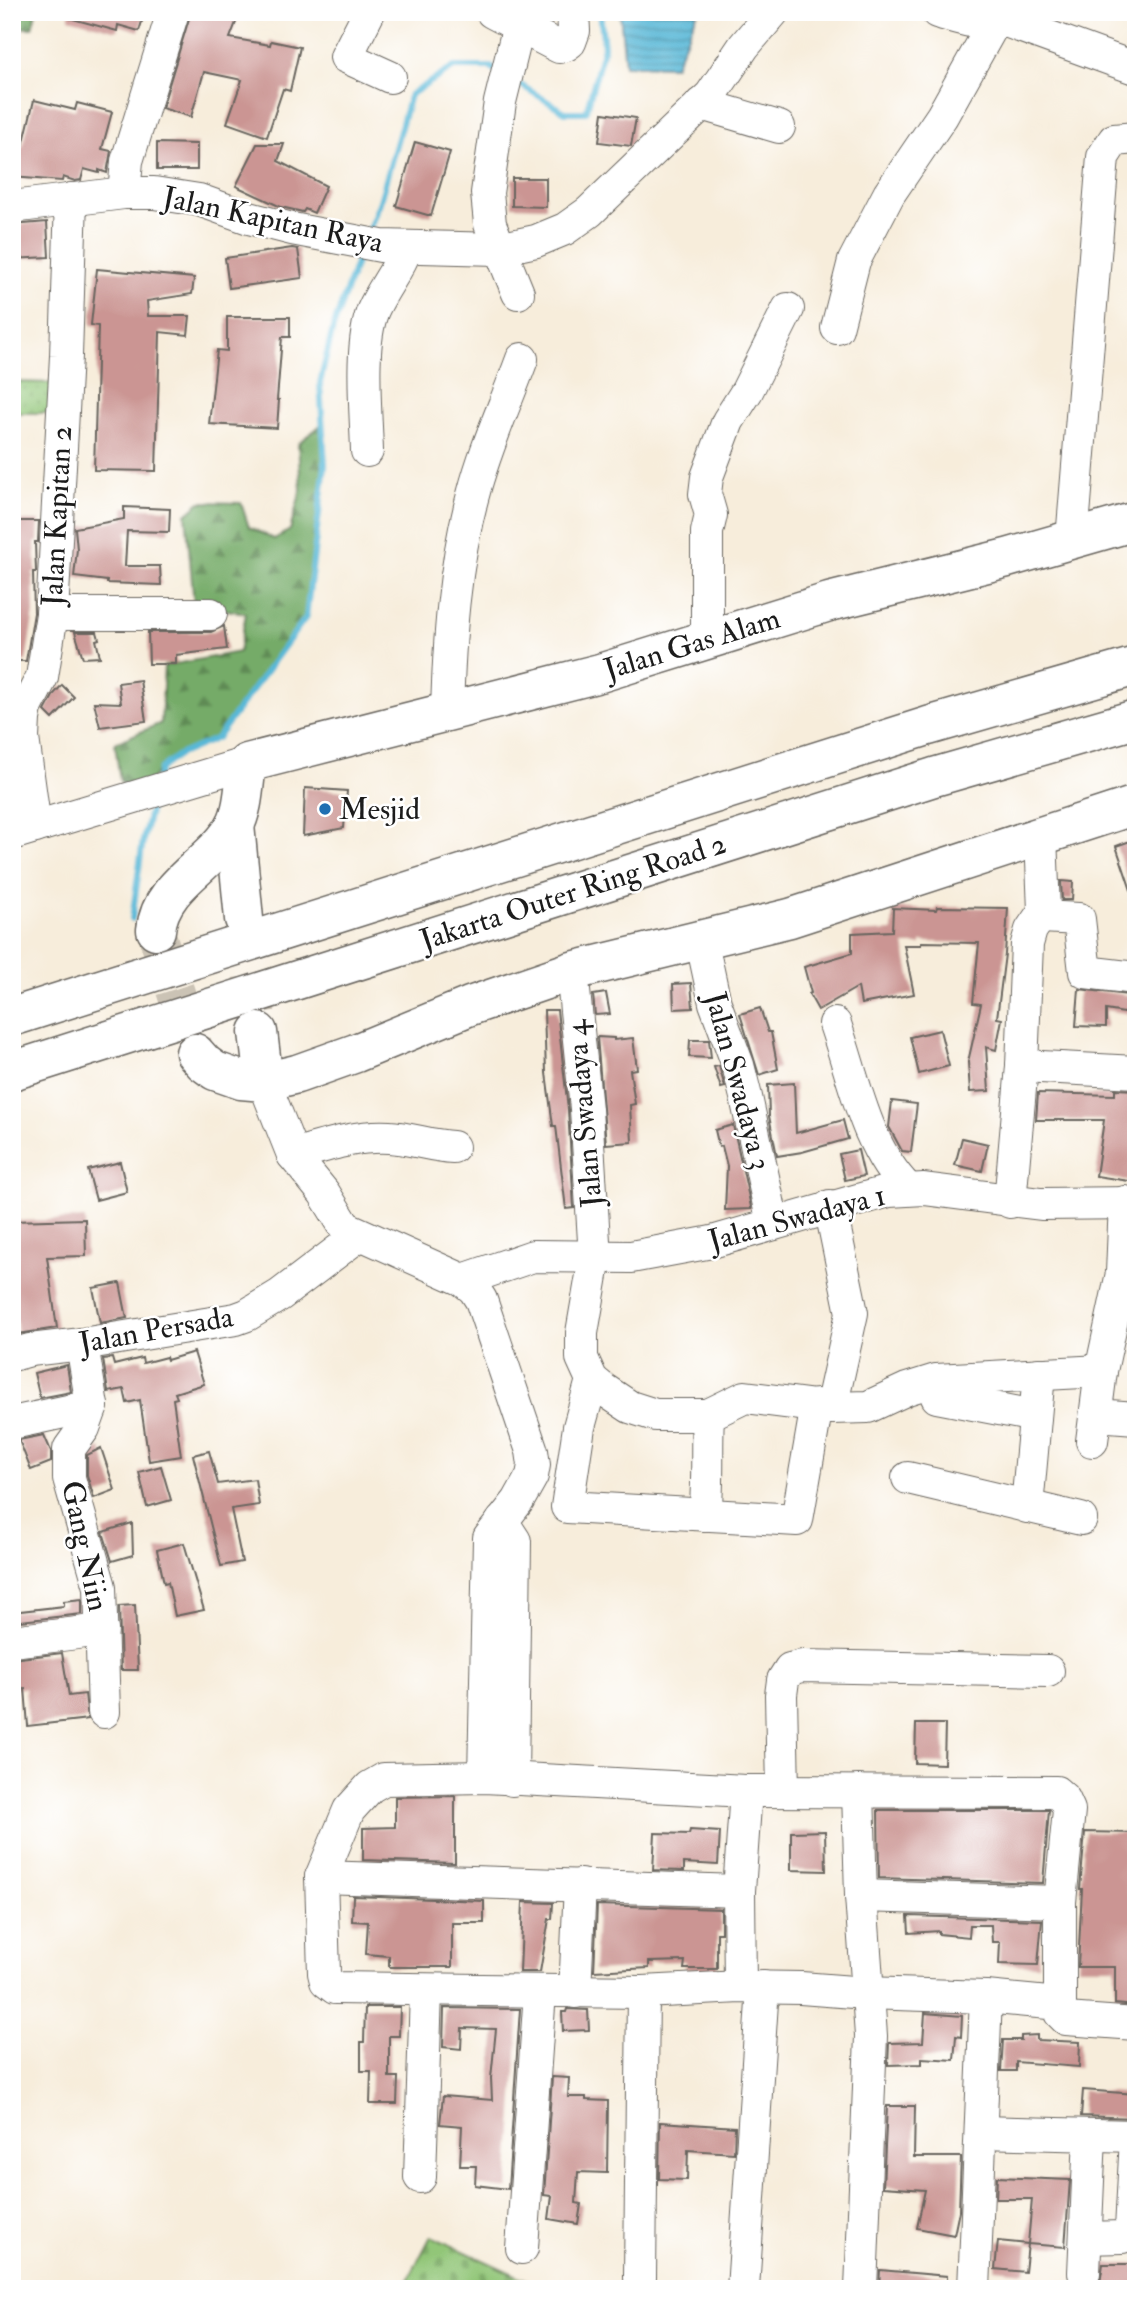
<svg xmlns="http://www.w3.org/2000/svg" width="1148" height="2301" font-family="'IM FELL Double Pica',serif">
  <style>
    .grass { fill: url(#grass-dots); stroke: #57714a; stroke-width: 2 }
    .forest { fill: url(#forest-firs); stroke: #486442; stroke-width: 2 }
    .cemetery { fill: url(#cemetery-stones); stroke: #57714a; stroke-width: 2 }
    .water { fill: url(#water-rules); stroke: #3a6a7a; stroke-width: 2 }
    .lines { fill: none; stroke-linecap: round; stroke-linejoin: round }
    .stream { stroke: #59b8d7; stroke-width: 6 }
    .building { fill: #cb9593 }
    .major-tunnel { stroke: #cbc3b5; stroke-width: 38; stroke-dasharray: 38 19; stroke-linecap: butt }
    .minor-casing { stroke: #69655f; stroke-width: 34 }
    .major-casing { stroke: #69655f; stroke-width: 41 }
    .highway-casing { stroke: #69655f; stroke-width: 41 }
    .minor { stroke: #fff; stroke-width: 32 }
    .major { stroke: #fff; stroke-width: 38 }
    .highway { stroke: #fff; stroke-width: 38 }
    .poi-dot { fill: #1f6fb2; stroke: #fff; stroke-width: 2.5 }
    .labels { text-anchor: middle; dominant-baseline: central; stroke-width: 5; stroke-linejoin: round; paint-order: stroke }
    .street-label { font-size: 30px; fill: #1c1c1c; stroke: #fff }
    .poi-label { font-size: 30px; fill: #1c1c1c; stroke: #fff; text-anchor: start }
  </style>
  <defs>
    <pattern id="grass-dots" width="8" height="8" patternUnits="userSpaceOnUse" patternTransform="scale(1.75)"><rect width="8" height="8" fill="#92c678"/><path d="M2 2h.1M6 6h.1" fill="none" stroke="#7daa67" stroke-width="1.8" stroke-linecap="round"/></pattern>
    <pattern id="forest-firs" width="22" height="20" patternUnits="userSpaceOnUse" patternTransform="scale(1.75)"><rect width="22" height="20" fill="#75ab68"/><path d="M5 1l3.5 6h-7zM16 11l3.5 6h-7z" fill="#5f8a55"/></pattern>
    <pattern id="cemetery-stones" width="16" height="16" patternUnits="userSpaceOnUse" patternTransform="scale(1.75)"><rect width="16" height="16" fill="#92c678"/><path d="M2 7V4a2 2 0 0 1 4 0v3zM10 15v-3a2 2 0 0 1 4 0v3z" fill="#7daa67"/></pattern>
    <pattern id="water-rules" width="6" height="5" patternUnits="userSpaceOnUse" patternTransform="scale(1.75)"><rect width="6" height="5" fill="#59b8d7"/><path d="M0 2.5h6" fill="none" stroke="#4995ae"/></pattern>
  </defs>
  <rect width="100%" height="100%" fill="#fff"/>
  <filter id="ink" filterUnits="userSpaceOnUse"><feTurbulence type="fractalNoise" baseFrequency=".0143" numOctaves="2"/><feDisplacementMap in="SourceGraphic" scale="14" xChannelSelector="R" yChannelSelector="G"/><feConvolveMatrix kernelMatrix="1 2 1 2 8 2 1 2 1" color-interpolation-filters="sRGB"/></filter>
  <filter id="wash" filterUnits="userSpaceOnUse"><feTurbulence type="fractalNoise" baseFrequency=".00686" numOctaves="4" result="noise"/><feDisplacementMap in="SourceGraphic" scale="28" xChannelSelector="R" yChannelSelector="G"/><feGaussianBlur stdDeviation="1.57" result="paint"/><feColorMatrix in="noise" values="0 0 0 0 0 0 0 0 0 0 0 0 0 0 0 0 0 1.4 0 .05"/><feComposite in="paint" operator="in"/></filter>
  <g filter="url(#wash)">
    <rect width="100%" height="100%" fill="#f7eddb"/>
    <!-- grass -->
    <polygon class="grass" points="12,382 54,383 53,413 12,413"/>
    <!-- forest -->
    <g class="forest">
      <polygon points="12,12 36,12 32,28 12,28"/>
      <polygon points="323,423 325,465 306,617 217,738 178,755 160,769 137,795 120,781 115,743 161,723 164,666 239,652 246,613 194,605 186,514 200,502 241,503 249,527 274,539 290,530 301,490 298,444"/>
    </g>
    <!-- cemetery -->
    <polygon class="cemetery" points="431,2236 546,2289 407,2289 407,2282"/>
    <!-- water -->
    <polygon class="water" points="620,12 698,12 675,66 625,65"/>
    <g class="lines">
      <!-- stream -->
      <g class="stream">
        <polyline points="514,81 565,112 586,112 604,47 600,12"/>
        <polyline points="367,235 380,201 410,95 454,67 491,67 498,72"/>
        <polyline points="158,779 160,769 178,755 217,738 306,617 325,465 320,383 333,328 360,252"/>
        <polyline points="132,919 143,840 152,803"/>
      </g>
    </g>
    <g id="blocks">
      <!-- building -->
      <g class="building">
        <polygon points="69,12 145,12 139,31 118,25 117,31 69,18"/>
        <polygon points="191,12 240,12 230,38 270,45 271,41 300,47 290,91 283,89 267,137 227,123 242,80 204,72 191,117 162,108"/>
        <polygon points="34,100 75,110 77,103 112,112 102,149 111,151 107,173 99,170 99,173 84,169 81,180 75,181 63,177 62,181 12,177 12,146 23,146"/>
        <polygon points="603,113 636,118 631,146 599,142"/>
        <polygon points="415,142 450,152 431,216 396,206"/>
        <polygon points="157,143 197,144 197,170 157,170"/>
        <polygon points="257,144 284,144 278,161 326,186 314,213 305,209 303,212 281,207 236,186"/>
        <polygon points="512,178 546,178 546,207 512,206"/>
        <polygon points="47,222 49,257 12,259 12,225"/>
        <polygon points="292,248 298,249 302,278 229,288 225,258"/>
        <polygon points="97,269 194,278 192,294 147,301 148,316 190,316 188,335 160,332 156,471 94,470 98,326 91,325"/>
        <polygon points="227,317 290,317 290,337 282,337 277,400 279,400 277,428 209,424 217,350 227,351"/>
        <polygon points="124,507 170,509 169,532 127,531 125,566 160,566 161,585 107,583 107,581 74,577 77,549 75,528 124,519"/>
        <polygon points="14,521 39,521 38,542 35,542 36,572 33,572 34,613 26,661 12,661 12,551 16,551"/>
        <polygon points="224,626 227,649 176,655 176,664 149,664 148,632 211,632"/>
        <polygon points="75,632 97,632 99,639 96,640 100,657 83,658"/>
        <polygon points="140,680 146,721 100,727 94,702 121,703 118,683"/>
        <polygon points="62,685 74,697 53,719 45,711 54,694"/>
        <polygon points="305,788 347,791 344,828 303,836"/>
        <polygon points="1136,839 1136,896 1133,896 1116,846"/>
        <polygon points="1061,881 1073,882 1072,900 1062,900"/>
        <polygon points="937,907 1008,908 1005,954 997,1018 1002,1019 996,1050 986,1047 989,1091 970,1092 968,1062 981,1004 973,1003 979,943 921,942 921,945 904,945 914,994 861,1004 858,987 818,1010 809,994 811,993 804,967 852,953 852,933 892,931 893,908 936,910"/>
        <polygon points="691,983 693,1008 674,1009 673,984"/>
        <polygon points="1079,989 1136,996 1136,1015 1106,1010 1106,1027 1076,1026"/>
        <polygon points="606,993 610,1014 595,1015 593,995"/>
        <polygon points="760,1008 768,1032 771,1032 778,1069 759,1075 740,1014"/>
        <polygon points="544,1010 557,1010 568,1110 574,1208 566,1209 556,1126 553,1126 546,1073"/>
        <polygon points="940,1030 949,1066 919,1074 910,1037"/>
        <polygon points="597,1037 614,1038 614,1040 633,1038 637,1069 630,1070 635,1104 630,1105 632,1142 606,1144"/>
        <polygon points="690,1040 709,1040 711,1058 689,1057"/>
        <polygon points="719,1066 725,1087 721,1088 714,1067"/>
        <polygon points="794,1083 796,1133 843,1120 848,1139 802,1152 777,1156 769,1116 768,1085"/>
        <polygon points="1115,1089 1136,1090 1136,1182 1096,1176 1104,1120 1036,1120 1038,1093 1115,1095"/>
        <polygon points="892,1101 917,1104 911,1152 902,1151 889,1127"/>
        <polygon points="733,1125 751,1207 751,1209 725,1210 727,1166 722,1146 719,1147 715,1130"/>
        <polygon points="962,1138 988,1144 982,1171 955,1165"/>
        <polygon points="858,1150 864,1176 845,1180 839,1154"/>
        <polygon points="120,1162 127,1192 96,1200 88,1170"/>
        <polygon points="85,1219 86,1256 47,1257 57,1328 18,1334 12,1294 12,1221"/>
        <polygon points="120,1283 127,1318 100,1323 93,1288"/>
        <polygon points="194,1352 204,1384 175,1393 177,1398 173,1399 181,1456 149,1461 140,1400 127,1403 124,1389 108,1392 103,1359 112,1358 114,1365 142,1358 143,1363 166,1357 167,1360"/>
        <polygon points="67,1365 71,1392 40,1398 34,1373"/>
        <polygon points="44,1435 51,1451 51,1462 31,1470 19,1440"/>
        <polygon points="101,1448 115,1490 94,1498 87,1475 87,1455"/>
        <polygon points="209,1451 218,1484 255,1479 259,1505 231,1509 242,1562 221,1566 193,1455"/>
        <polygon points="161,1466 171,1500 147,1507 139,1472"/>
        <polygon points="132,1523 133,1555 112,1561 103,1532"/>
        <polygon points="184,1543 204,1610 175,1616 168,1582 164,1583 157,1550"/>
        <polygon points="82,1599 82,1614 12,1622 12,1612 64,1606 64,1601"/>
        <polygon points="135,1605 138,1670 121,1670 119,1606"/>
        <polygon points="62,1653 69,1696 85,1694 88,1719 28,1726 25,1688 12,1689 12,1659"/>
        <polygon points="916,1724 945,1724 944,1764 915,1763"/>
        <polygon points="455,1796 455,1863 363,1860 363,1828 395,1827 395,1797"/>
        <polygon points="878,1810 1049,1810 1043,1883 879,1878"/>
        <polygon points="690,1830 720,1832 718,1865 684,1863 684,1871 653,1870 655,1833 689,1834"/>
        <polygon points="825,1831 826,1871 791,1870 791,1832"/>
        <polygon points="1085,1832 1136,1833 1136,2006 1115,2004 1115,1967 1078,1967 1082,1889 1080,1889"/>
        <polygon points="353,1896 484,1901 484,1923 452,1923 452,1967 389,1967 389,1956 366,1954 368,1922 352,1921"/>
        <polygon points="523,1902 553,1903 552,1919 549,1919 540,1972 520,1972"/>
        <polygon points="597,1905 721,1909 721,1933 717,1933 717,1969 684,1969 685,1961 649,1962 649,1968 594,1971"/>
        <polygon points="908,1916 1042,1920 1038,1965 999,1964 1000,1942 992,1942 991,1925 970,1925 969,1937 939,1934 939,1931 909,1933"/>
        <polygon points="365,2007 400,2007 399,2036 389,2036 389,2077 398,2077 397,2104 370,2104 371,2071 361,2071 361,2042 364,2042"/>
        <polygon points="444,2008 520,2009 508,2189 475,2185 476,2166 460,2166 462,2126 440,2124 443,2096 492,2100 491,2078 496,2029 462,2028 461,2049 443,2047"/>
        <polygon points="567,2009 588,2010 589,2030 563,2031 562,2012 566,2012"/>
        <polygon points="925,2013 962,2016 961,2037 956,2036 954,2060 922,2058 922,2064 888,2065 889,2043 923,2042"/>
        <polygon points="1037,2035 1037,2040 1080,2042 1079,2067 1016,2062 1016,2071 1001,2071 1003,2040 1021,2040 1021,2036"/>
        <polygon points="552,2077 569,2078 568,2097 586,2097 586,2100 608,2101 607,2173 578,2172 576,2203 581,2204 578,2224 549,2219 552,2196 544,2195"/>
        <polygon points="1083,2090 1136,2094 1136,2118 1081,2116"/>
        <polygon points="887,2106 915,2106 914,2157 961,2157 959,2211 954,2235 917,2228 925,2190 883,2187"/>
        <polygon points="660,2122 735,2127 734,2153 688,2150 687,2180 659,2179"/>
        <polygon points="997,2177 1070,2180 1065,2247 1028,2244 1032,2199 996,2199"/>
        <polygon points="998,2241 1028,2244 1025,2272 995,2269"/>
        <polygon points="1103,2264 1136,2264 1136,2289 1099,2289"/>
        <polygon points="880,2270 947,2276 947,2289 879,2289"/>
      </g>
    </g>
  </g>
  <g filter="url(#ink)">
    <use href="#blocks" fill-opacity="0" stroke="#69655f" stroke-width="2"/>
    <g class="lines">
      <!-- major-tunnel -->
      <g class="major-tunnel">
        <polyline points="244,919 258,1025"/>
        <polyline points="157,935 194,1048"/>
      </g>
      <defs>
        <g id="minor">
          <polyline points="369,12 346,57 390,77"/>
          <polyline points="492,12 559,47 566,45 570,42 574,31 573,12"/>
          <path d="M937,12C959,18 990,31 1009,15"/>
          <polyline points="1003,20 1132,67"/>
          <polyline points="701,104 779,127"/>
          <polyline points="124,193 127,161 173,12"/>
          <polyline points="12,207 124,193 154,193 199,200 249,218 292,229 381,246 498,249 536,241 565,229 589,212 711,95 744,46 773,12"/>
          <polyline points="518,293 490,224 487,193 500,102 519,25"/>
          <polyline points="837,328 854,261 889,194 942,116 994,23"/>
          <path d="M367,451C366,412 359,344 373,310C383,288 399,269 407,247"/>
          <polyline points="1072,540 1103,157 1114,140 1136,138"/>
          <polyline points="52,614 211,614"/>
          <polyline points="707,640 707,532 711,515 705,494 707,477 728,421 747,391 788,309"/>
          <path d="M447,712C449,640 454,565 473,495C485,448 506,403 522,359"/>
          <polyline points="35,827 23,738 24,719 26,708 42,677 52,614 66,356 71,199"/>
          <polyline points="12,834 247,763"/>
          <polyline points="1042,917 1079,919 1085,972 1136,978"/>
          <polyline points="701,938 715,1003 738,1065 746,1097 773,1224"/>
          <polyline points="572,971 586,1109 595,1258 582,1333 582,1358 592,1380 603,1389 630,1407 655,1415 708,1415 745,1397 831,1408 868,1407 907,1389 936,1380 1101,1371"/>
          <path d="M835,1024C854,1079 866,1148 908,1189"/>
          <polyline points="1022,1066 1136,1072"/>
          <polyline points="264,1082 293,1155 324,1193 345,1227 463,1280 474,1289 481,1300 532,1451 534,1465 532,1476 518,1501 489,1538 484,1777"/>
          <path d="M293,1155C325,1146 356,1135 389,1137C410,1138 431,1146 453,1147"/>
          <polyline points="1010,1202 1022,1066 1027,944 1031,930 1044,911 1041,836"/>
          <polyline points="830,1206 852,1313 831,1408"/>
          <polyline points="463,1280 533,1256 631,1257 712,1242 889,1191 924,1189 1041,1204 1136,1203"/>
          <polyline points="82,1344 92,1406 84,1428 69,1449 69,1478 100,1587 104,1712"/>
          <polyline points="12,1355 30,1350 82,1344 236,1319 247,1315 280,1295 359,1235"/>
          <polyline points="592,1380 579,1427 567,1507 797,1520 817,1405"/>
          <polyline points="937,1397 1035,1416"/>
          <polyline points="1096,1415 1136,1418"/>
          <polyline points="12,1423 92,1406"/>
          <polyline points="1092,1441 1101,1371 1122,1273 1125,1202"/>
          <polyline points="908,1478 1081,1519"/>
          <polyline points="1027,1507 1039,1374"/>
          <path d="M705,1515C709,1481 706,1448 708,1415"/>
          <polyline points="502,1521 515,1541 512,1780"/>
          <polyline points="12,1641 102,1630"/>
          <polyline points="783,1791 781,1695 783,1680 790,1669 802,1666 1048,1671"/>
          <polyline points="858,1791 861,1896 871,2036 861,2289"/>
          <polyline points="321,1877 739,1891"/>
          <polyline points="861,1896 1060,1902"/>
          <polyline points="740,1987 739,1891 746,1791"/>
          <polyline points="575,1992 580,1885"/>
          <polyline points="1059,2004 986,1997 866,1993 801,1988 740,1987 643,1992 335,1988 326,1981 324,1973 321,1877 349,1810 370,1787 384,1779 484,1777 746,1791 1056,1792 1064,1799 1069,1810 1060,1902 1060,2013 1066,2019 1136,2024"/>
          <polyline points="981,2132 1136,2136"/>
          <polyline points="420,2177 426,1991"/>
          <polyline points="1086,2238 1122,2237 1131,2229 1136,2138"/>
          <polyline points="522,2248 540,1992"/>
          <polyline points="1084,2273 1090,2135"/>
          <polyline points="640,2278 643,1992"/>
          <polyline points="743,2289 763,1987"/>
          <polyline points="974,2289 986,1997"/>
        </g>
        <g id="major">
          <polyline points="235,825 244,919"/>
          <path d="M156,930C160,884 212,865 234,827C244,809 244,784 247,763L600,673L829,602L1007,558L1136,521"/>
          <polyline points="258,1032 264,1082"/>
          <polyline points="195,1053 204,1063 215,1071 241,1080 264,1082 297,1074 356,1053 470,1006 572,971 790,918 1136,805"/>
        </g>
        <g id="highway">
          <polyline points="12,1017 928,726 1136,666"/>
          <polyline points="12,1071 934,777 1136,719"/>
        </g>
      </defs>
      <!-- minor casing -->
      <use href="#minor" class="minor-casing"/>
      <!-- major casing -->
      <use href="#major" class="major-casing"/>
      <!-- highway casing -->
      <use href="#highway" class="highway-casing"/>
      <!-- minor -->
      <use href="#minor" class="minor"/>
      <!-- major -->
      <use href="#major" class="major"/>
      <!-- highway -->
      <use href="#highway" class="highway"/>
    </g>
  </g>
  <!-- markers -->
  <circle class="poi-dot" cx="325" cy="809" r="7"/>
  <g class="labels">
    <!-- street labels -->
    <g class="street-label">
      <text transform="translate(273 220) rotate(12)">Jalan Kapitan Raya</text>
      <text transform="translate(57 516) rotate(-87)">Jalan Kapitan 2</text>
      <text transform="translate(692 644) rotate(-17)">Jalan Gas Alam</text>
      <text transform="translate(573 892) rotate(-18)">Jakarta Outer Ring Road 2</text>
      <text transform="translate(738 1081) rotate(75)">Jalan Swadaya 3</text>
      <text transform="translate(584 1114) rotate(-95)">Jalan Swadaya 4</text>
      <text transform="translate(797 1218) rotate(-15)">Jalan Swadaya 1</text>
      <text transform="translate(156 1330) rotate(-10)">Jalan Persada</text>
      <text transform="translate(85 1546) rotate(78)">Gang Niin</text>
    </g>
    <!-- poi labels -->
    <g class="poi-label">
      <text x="339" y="809">Mesjid</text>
    </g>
  </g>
  <!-- margin -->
  <rect width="1148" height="2301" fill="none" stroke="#fff" stroke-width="42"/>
</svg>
